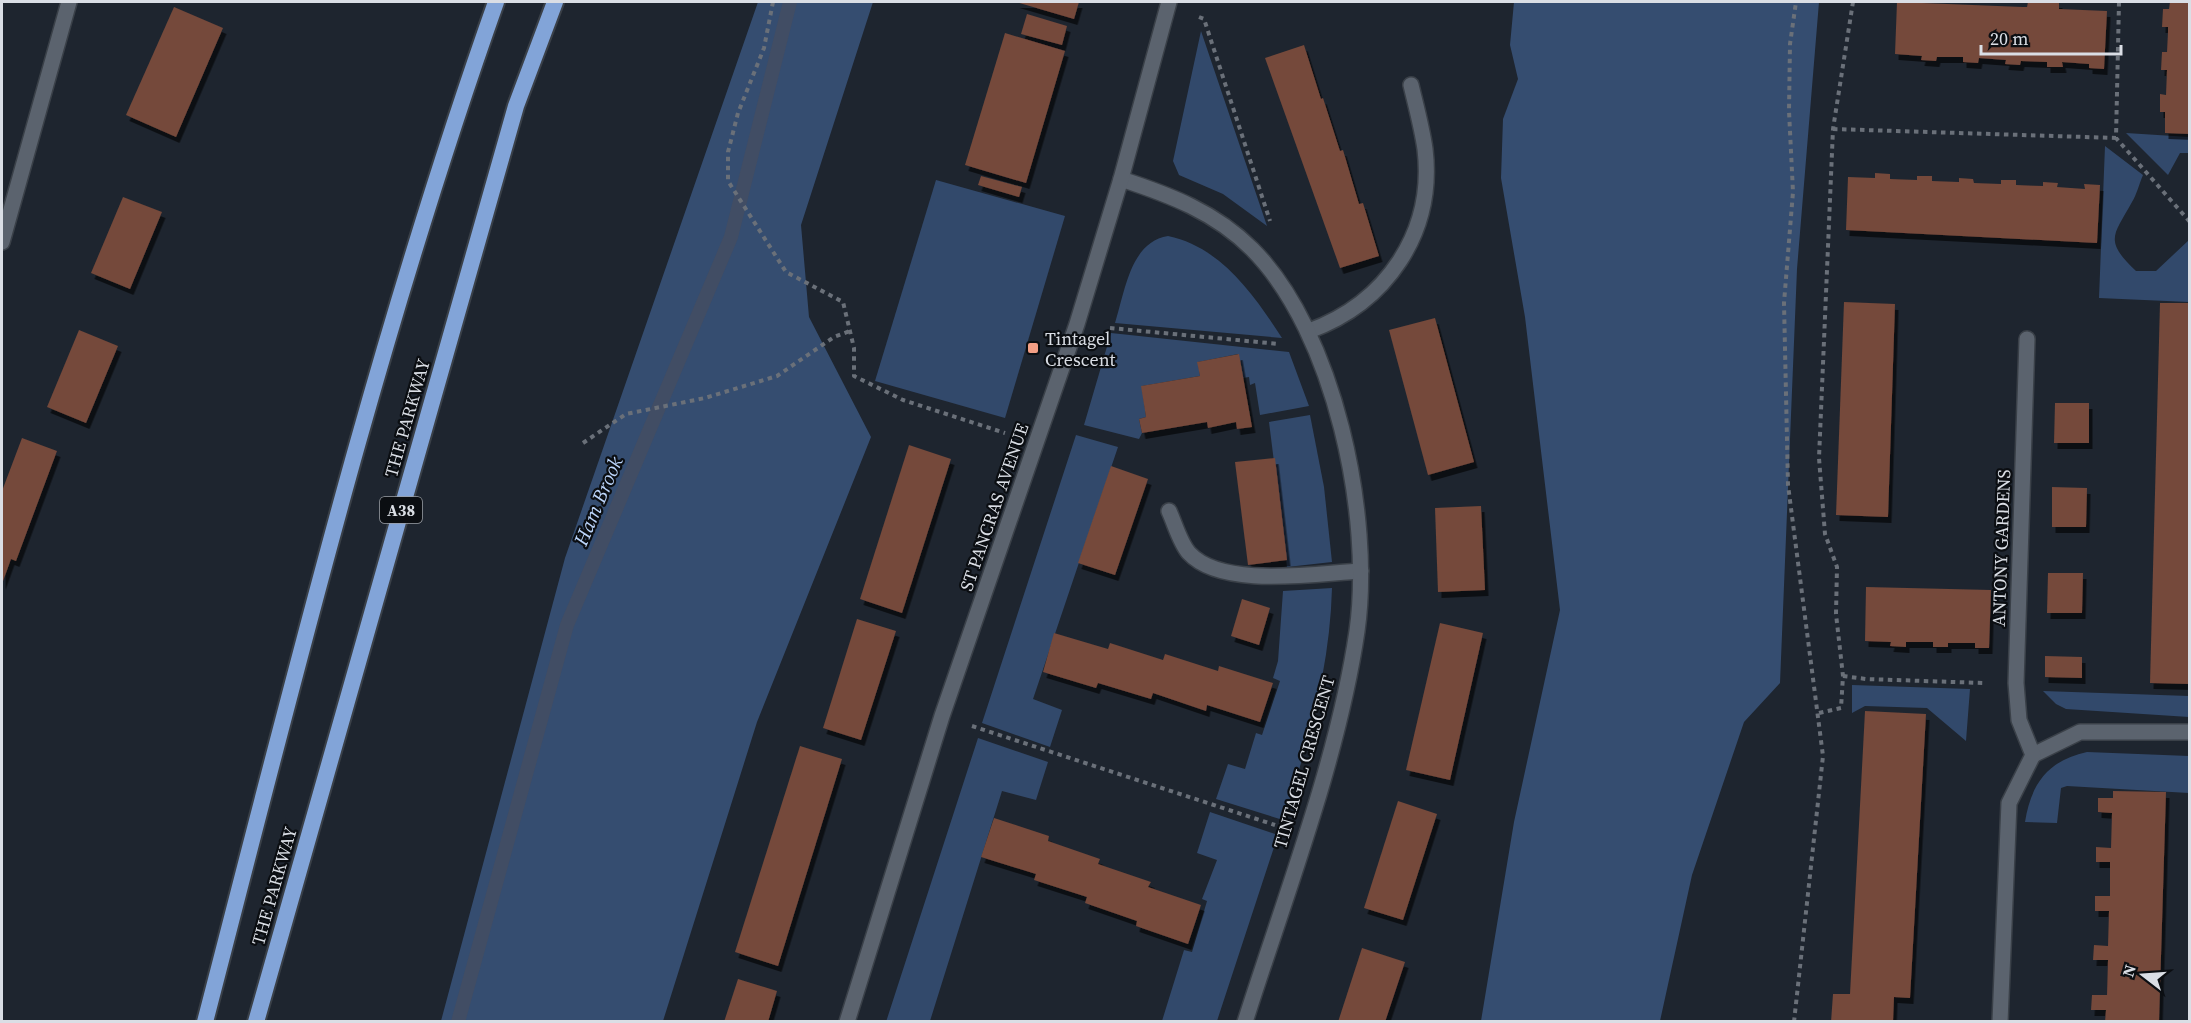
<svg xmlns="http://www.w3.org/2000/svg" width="2191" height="1023" font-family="'Source Serif 4',serif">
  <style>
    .green { fill: #32496b }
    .forest { fill: #354d70 }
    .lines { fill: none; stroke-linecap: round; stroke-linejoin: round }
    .stream { stroke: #414d64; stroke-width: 14 }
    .building { fill: #74483a; filter: url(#shadow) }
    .service-casing { stroke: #3a4048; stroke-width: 18 }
    .minor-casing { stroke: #3a4048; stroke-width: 18 }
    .trunk-casing { stroke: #3a4048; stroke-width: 20 }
    .path { stroke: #6a7079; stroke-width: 4; stroke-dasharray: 4.5 4.5; stroke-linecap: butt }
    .service { stroke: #5b636e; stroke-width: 15 }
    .minor { stroke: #5b636e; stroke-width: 15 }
    .trunk { stroke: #82a4d8; stroke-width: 16 }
    .poi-dot { fill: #f39f85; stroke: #0b0e12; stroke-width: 2 }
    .labels { text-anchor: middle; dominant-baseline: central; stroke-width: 4.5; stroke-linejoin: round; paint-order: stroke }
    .shield { fill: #0b0e12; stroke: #9ca0a6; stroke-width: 1.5 }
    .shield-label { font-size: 16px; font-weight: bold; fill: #dadee5 }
    .poi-label { font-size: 18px; fill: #dadee5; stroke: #0b0e12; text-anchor: start }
    .street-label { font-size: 18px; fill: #dadee5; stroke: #0b0e12 }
    .water-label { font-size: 20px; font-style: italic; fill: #bbd4f9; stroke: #0b0e12 }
  </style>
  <defs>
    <filter id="shadow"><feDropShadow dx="3.5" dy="6" stdDeviation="0" flood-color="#0009"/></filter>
  </defs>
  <rect width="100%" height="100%" fill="#1e252f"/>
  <!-- green -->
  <g class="green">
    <polygon points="1201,31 1267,226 1223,194 1179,175 1173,161"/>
    <polygon points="2126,133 2189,137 2189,153 2180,153 2168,175"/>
    <path d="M2105,146L2143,175C2139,184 2137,194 2132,202C2114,235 2103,240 2136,271H2156L2189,240V302L2099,298Z"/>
    <polygon points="936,180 1065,216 1005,418 875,381"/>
    <path d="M1168,236C1221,247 1254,295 1282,338L1115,323C1125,292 1130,242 1168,236Z"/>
    <polygon points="1111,333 1289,352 1309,406 1260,415 1255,383 1250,385 1249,377 1243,378 1238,354 1198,362 1200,376 1142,386 1146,417 1139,419 1142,433 1139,439 1084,425"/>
    <polygon points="1310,415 1324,487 1332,562 1287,567 1269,422"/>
    <polygon points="1076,435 1118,447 1033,699 1062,710 1050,747 982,723"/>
    <path d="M1332,588C1330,668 1308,745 1283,820L1216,799L1228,764L1245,769L1256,733L1262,735L1280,681L1273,678L1278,661L1283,591Z"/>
    <polygon points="1852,685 1970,689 1966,741 1927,708 1865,706 1852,713"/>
    <polygon points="2043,691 2189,696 2189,717 2066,709 2056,704"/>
    <polygon points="978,738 1048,762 1036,800 1002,791 930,1021 886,1022"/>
    <path d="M2087,752L2189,756V793L2067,786L2061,788L2057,823L2025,822C2031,783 2049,760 2087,752Z"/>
    <polygon points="1210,812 1278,835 1217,1021 1162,1021 1184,950 1192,952 1207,901 1202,899 1217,860 1197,853"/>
  </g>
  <!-- forest -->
  <g class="forest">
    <polygon points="758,2 873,2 801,225 809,317 871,437 757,722 663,1021 441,1021 565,558"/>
    <polygon points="1514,2 1819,2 1797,269 1780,683 1744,722 1692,875 1660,1021 1481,1021 1514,822 1560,610 1525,317 1501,178 1503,119 1518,79 1510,45"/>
  </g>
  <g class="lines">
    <!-- stream -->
    <polyline class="stream" points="458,1022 567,625 731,237 790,2"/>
  </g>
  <!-- building -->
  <g class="building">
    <polygon points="1016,2 1079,2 1074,19"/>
    <polygon points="1897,2 2023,7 2027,7 2028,2 2059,2 2059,9 2107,11 2104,69 2089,68 2089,64 2062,62 2063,67 2047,67 2047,62 2021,61 2020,65 2005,64 2006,60 1979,58 1978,63 1963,62 1963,57 1937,57 1936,61 1921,60 1922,56 1895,54"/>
    <polygon points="2170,2 2190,2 2190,134 2165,133 2165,112 2160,112 2160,94 2166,95 2167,70 2161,70 2162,52 2167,52 2168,32 2168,27 2162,27 2163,9 2169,9"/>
    <polygon points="174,7 223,28 176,137 126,115"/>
    <polygon points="1027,14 1067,26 1062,45 1021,34"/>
    <polygon points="1005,33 1065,51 1026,183 965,165"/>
    <polygon points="1304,45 1321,99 1323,98 1340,151 1343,150 1359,204 1363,203 1379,256 1340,268 1265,58"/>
    <polygon points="1875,173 1890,174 1890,179 1917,180 1917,176 1932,176 1932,181 1959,182 1959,178 1973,179 1974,183 2001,184 2001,180 2016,180 2016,185 2043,186 2043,182 2058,183 2057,187 2085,189 2084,184 2100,185 2097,243 1846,230 1848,177 1875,178"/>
    <polygon points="981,176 1022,187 1019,197 978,185"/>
    <polygon points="123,197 162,212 130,289 91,273"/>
    <polygon points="1844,302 1895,304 1888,517 1836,515"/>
    <polygon points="2160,303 2190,303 2190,684 2150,683"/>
    <polygon points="1435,318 1474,462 1428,475 1389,330"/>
    <polygon points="79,330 118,346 86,423 47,407"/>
    <polygon points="1239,354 1252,427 1237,429 1236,422 1208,428 1207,422 1142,433 1139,419 1146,417 1141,386 1200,376 1197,362"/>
    <polygon points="2055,403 2089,403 2089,443 2054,443"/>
    <polygon points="22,438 57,451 16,561 11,559 2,584 2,491"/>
    <polygon points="909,445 951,459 902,613 860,599"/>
    <polygon points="1275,458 1287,560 1248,565 1235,462"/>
    <polygon points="1111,466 1148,479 1115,575 1078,563"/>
    <polygon points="2052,487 2087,488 2086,527 2052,527"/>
    <polygon points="1481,506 1485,590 1438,592 1435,508"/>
    <polygon points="2048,573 2083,573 2082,613 2047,613"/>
    <polygon points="1866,587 1991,590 1989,648 1975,648 1975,643 1948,643 1948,647 1933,647 1933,642 1906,642 1906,647 1890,646 1891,642 1865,641"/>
    <polygon points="1242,599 1270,608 1259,645 1231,636"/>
    <polygon points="857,619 896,631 861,740 823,728"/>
    <polygon points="1440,623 1483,633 1450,780 1406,770"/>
    <polygon points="1054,633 1108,649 1110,643 1163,660 1165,654 1218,671 1219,666 1273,683 1260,722 1207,705 1206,711 1153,693 1151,699 1098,683 1096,688 1043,672"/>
    <polygon points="2045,656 2082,657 2082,678 2045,677"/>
    <polygon points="1865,711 1926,714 1910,998 1894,997 1893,1022 1831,1022 1833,994 1850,994"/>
    <polygon points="800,746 842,759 778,966 735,952"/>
    <polygon points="2113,791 2166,792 2159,1022 2105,1022 2106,1010 2091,1010 2092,995 2107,995 2108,960 2093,960 2094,945 2108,946 2109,911 2095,911 2095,896 2110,896 2110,862 2096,862 2096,847 2111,848 2112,813 2098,812 2098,798 2113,798"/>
    <polygon points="1398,801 1437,814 1403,920 1364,908"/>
    <polygon points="994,818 1049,836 1048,841 1100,859 1098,864 1151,882 1148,887 1201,905 1188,944 1136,926 1137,921 1085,903 1087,897 1034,880 1036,874 981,857"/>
    <polygon points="1362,948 1405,962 1385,1022 1338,1022"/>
    <polygon points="738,979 777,991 768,1022 724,1022"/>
  </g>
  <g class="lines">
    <defs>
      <g id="service">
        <path d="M1309,331C1386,303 1435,233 1425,149C1422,128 1416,106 1411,85"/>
        <path d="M1169,511C1175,524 1180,543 1189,553C1222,589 1317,573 1361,571"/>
      </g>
      <g id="minor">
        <path d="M1121,179C1170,195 1215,212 1252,249C1335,332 1373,517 1357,631C1338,760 1285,896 1245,1022"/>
        <polyline points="2,242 69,2"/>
        <polyline points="2033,755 2080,732 2190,732"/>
        <polyline points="847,1022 942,716 1077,324 1121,179 1169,2"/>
        <polyline points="2000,1022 2009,803 2033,755 2019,720 2016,683 2027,339"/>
      </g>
      <g id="trunk">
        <path d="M205,1022C294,679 378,335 496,2"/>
        <polyline points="256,1022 516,106 555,2"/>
      </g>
    </defs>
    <!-- service casing -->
    <use href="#service" class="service-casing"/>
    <!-- minor casing -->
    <use href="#minor" class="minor-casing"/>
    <!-- trunk casing -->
    <use href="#trunk" class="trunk-casing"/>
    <!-- path -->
    <g class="path">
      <polyline points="773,2 764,48 738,113 728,152 728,181 786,272 843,302 854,348 854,376 903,400 1005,433"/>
      <polyline points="2119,2 2116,138 2190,222"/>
      <polyline points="1199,17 1204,19 1270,221"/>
      <polyline points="1833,129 2116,138"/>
      <polyline points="1110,328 1279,344"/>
      <polyline points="583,443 626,414 705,398 777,376 834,337 850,331"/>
      <polyline points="1843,676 1866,679 1983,683"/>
      <polyline points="1819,713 1841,708 1843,676 1836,614 1837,567 1825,534 1819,458 1833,129 1853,2"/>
      <polyline points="972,726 1275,825"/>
      <polyline points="1794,1022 1823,756 1788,485 1784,303 1793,192 1789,111 1790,44 1796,2"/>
    </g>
    <!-- service -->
    <use href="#service" class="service"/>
    <!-- minor -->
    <use href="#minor" class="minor"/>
    <!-- trunk -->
    <use href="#trunk" class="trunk"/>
  </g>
  <!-- markers -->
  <rect class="poi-dot" x="1027" y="342" width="12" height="12" rx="3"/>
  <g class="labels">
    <!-- shield labels -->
    <rect class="shield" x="380" y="497" width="42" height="26" rx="4.5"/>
    <g class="shield-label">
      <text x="401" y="510">A38</text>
    </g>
    <!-- poi labels -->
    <g class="poi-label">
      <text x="1045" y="338">Tintagel<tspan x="1045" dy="21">Crescent</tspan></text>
    </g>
    <!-- street labels -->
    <g class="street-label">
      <text transform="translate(407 418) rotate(-74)">THE PARKWAY</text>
      <text transform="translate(994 507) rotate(-71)">ST PANCRAS AVENUE</text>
      <text transform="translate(2001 548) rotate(-88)">ANTONY GARDENS</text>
      <text transform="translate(1304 762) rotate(-74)">TINTAGEL CRESCENT</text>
      <text transform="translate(274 886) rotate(-74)">THE PARKWAY</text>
    </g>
    <!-- water labels -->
    <g class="water-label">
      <text transform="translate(598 501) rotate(-67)">Ham Brook</text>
    </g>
  </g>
  <!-- border -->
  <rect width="2191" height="1023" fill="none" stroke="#dadee5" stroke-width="6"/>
  <!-- north arrow -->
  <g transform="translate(2143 975) rotate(287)" stroke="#0b0e12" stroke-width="4.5" paint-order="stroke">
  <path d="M0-4.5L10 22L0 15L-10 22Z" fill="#dadee5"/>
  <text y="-9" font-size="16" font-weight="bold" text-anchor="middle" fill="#dadee5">N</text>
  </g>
  <!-- scale -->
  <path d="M1981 45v9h140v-9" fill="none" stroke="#dadee5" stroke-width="3"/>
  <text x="1990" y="45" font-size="18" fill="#dadee5" stroke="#0b0e12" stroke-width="4.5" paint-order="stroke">20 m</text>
</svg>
